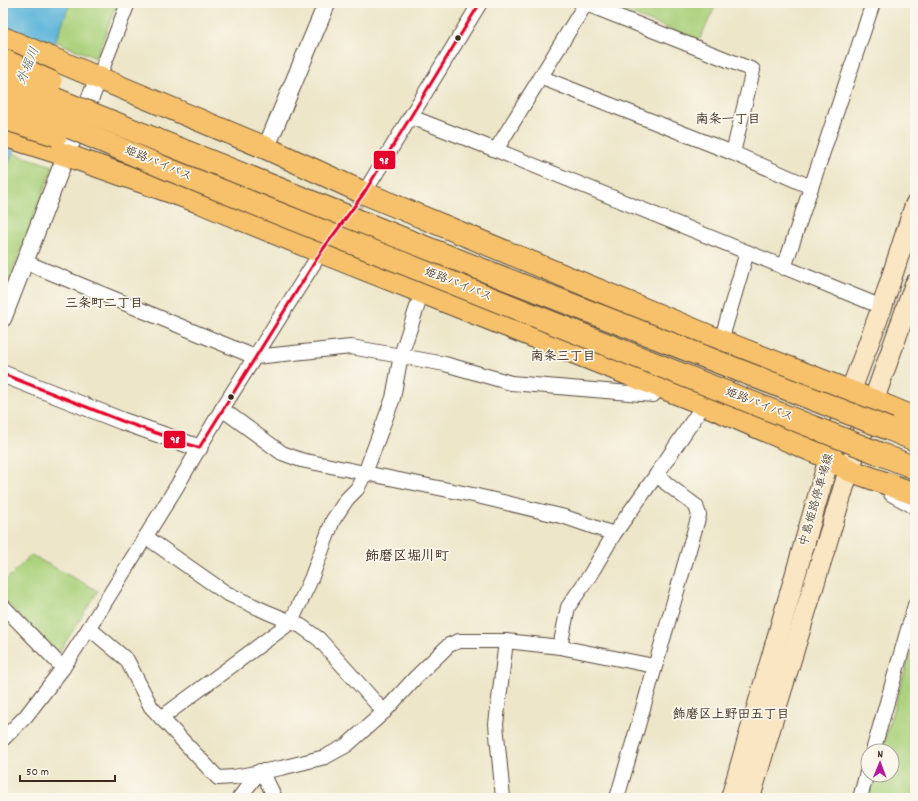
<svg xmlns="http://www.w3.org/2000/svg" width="918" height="801" font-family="Dekko,'Klee One',sans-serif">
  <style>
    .green { fill: #abd27d; stroke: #737e4e }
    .water { fill: #5db5da; stroke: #4c707c }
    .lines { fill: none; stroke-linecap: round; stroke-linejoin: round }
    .minor-tunnel { stroke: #c9c0a7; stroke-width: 14; stroke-dasharray: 14 7; stroke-linecap: butt }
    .minor-casing { stroke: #564638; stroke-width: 16 }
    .tertiary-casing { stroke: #564638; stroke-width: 19 }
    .secondary-casing { stroke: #564638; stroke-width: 22 }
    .trunk-casing { stroke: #564638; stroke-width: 24 }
    .motorway-casing { stroke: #564638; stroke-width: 24 }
    .minor { stroke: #fff; stroke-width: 14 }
    .tertiary { stroke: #fff; stroke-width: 17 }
    .secondary { stroke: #fbe6c4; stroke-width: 20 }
    .trunk { stroke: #f6c16b; stroke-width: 22 }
    .motorway { stroke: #f6c16b; stroke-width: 22 }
    .motorway-bridge-casing { stroke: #564638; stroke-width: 24; stroke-linecap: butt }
    .motorway-bridge { stroke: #f6c16b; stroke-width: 22 }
    .bus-1-casing { stroke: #fbf7ec; stroke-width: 6 }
    .bus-1 { stroke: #e4002b; stroke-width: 3 }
    .bus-dot { fill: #3b2a1e; stroke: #fbf7ec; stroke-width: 1.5 }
    .labels { text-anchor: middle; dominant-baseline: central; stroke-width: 3.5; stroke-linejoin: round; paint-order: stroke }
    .street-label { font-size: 12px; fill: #3b2a1e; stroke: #fbf7ec }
    .water-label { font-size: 13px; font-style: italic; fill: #475b60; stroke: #fbf7ec }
    .neighbourhood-label { font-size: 13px; font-weight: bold; fill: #3b2a1e; stroke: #fbf7ec }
    .quarter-label { font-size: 14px; font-weight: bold; fill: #3b2a1e; stroke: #fbf7ec }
    .line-badge { stroke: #fbf7ec; stroke-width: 1.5 }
    .badge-label { font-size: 11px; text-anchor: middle; font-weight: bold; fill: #fff }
  </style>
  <rect width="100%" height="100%" fill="#fbf7ec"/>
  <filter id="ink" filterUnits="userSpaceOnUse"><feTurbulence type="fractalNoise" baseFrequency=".025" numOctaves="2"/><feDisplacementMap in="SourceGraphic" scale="8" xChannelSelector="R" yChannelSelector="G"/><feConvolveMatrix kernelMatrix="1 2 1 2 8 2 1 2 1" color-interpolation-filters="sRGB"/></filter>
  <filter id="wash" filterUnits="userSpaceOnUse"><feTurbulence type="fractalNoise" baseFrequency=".012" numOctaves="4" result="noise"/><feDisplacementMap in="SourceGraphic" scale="16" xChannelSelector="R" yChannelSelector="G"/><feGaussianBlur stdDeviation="0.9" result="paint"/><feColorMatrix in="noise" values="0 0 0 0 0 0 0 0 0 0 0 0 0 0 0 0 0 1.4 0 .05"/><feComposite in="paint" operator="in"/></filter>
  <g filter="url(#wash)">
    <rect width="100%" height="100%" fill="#ede6c9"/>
    <!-- green -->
    <g class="green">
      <polygon points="70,3 117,3 96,58 55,41"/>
      <polygon points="602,3 717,3 699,40"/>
      <polygon points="12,153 53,166 3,297 3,178"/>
      <polygon points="31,555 98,591 59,652 52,651 3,598 3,583"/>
      <polygon points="915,638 915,798 867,798 874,775 892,775 892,751 881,751"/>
    </g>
    <!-- water -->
    <polygon class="water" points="9,3 70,3 3,178 3,20"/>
  </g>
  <g filter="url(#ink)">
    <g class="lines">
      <!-- minor-tunnel -->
      <polyline class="minor-tunnel" points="343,222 364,193"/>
      <defs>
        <g id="minor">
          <polyline points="584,3 753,70 733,153"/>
          <polyline points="99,77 128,3"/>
          <polyline points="540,77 733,153 811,187"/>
          <polyline points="411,117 496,150 882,307"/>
          <polyline points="496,150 586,3"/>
          <polyline points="364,193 480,3"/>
          <polyline points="25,262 255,357 351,347 445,364 511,383 653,395 659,386"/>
          <polyline points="784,268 873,3"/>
          <polyline points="721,341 747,252"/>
          <polyline points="222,409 282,453 301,460 473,495 565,517 614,534"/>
          <polyline points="891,494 915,507"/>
          <polyline points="146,537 226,593 267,612 301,626 319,639 384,712"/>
          <polyline points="3,606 63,668"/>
          <polyline points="89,628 127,660 151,707 218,778 234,777 281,768 325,757 347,745 384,712 416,677 449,645 459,641 506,641 560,647 654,666"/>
          <polyline points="560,647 568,607 590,575 614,534 657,474 704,404"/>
          <polyline points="161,718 291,622 311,579 333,520 347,499 357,489 365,473 393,398 401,355 422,292"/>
          <polyline points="3,739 26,716 63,668 89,628 177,486 222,409 321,252"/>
          <polyline points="873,751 915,605"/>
          <polyline points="262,771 275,798"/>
          <polyline points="239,798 260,771"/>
          <polyline points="503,798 496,724 506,641"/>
          <polyline points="617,798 699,515 696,506 667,484 657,474"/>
          <polyline points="860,798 868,769"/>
        </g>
        <g id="tertiary">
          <polyline points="266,148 327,3"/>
          <polyline points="3,318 66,155 99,77"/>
          <polyline points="3,374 122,421 199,448"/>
        </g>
        <g id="secondary">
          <polyline points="731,798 829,458 850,393 882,307 915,205"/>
          <polyline points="750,798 778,702 849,470 915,284"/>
        </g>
        <g id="trunk">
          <polyline points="3,38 266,148 364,193 721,341 874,401"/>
          <polyline points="3,135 66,155 202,203 321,252 704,404 829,458 849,470"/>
        </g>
        <g id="motorway">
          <polyline points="874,401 915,418"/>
          <polyline points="889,429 915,440"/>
          <polyline points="878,453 915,468"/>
          <polyline points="849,470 915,494"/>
        </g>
      </defs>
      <!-- minor casing -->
      <use href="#minor" class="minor-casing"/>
      <!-- tertiary casing -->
      <use href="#tertiary" class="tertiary-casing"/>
      <!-- secondary casing -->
      <use href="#secondary" class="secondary-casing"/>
      <!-- trunk casing -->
      <use href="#trunk" class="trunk-casing"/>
      <!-- motorway casing -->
      <use href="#motorway" class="motorway-casing"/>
      <!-- minor -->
      <use href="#minor" class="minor"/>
      <!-- tertiary -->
      <use href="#tertiary" class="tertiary"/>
      <!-- secondary -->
      <use href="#secondary" class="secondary"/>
      <!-- trunk -->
      <use href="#trunk" class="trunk"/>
      <!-- motorway -->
      <use href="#motorway" class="motorway"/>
      <defs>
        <g id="motorway-bridge">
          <polyline points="3,60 51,82"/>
          <polyline points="3,78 404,239 889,429"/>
          <polyline points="3,99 170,170 878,453"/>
          <polyline points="3,118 56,135"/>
        </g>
      </defs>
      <!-- motorway-bridge casing -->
      <use href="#motorway-bridge" class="motorway-bridge-casing"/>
      <!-- motorway-bridge -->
      <use href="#motorway-bridge" class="motorway-bridge"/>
      <defs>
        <polyline id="bus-1" points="3,374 122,421 199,448 321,252 364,193 480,3"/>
      </defs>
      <!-- bus-1 casing -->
      <use href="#bus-1" class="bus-1-casing"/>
      <!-- bus-1 -->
      <use href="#bus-1" class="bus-1"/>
    </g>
  </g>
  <!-- markers -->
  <g class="bus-dot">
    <circle cx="458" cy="38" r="3.5"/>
    <circle cx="231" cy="397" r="3.5"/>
  </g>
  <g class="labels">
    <!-- street labels -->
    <g class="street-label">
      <text transform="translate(158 164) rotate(23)">姫路バイパス</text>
      <text transform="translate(458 285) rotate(22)">姫路バイパス</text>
      <text transform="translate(759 405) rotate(22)">姫路バイパス</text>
      <text transform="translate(817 500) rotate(-74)">中島姫路停車場線</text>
    </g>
    <!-- water labels -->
    <g class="water-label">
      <text transform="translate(29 66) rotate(-68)">外堀川</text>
    </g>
    <!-- neighbourhood labels -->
    <g class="neighbourhood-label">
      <text x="728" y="120">南条一丁目</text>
      <text x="104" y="304">三条町二丁目</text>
      <text x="563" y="357">南条三丁目</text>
      <text x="731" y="715">飾磨区上野田五丁目</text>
    </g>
    <!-- quarter labels -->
    <g class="quarter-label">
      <text x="407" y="557">飾磨区堀川町</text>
    </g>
  </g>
  <g class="line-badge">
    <rect x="373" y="150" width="23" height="20" rx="4" fill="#e4002b"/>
    <rect x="163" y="430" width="23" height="19" rx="4" fill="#e4002b"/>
  </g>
  <g class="badge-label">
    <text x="384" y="164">98</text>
    <text x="175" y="443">98</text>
  </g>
  <!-- margin -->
  <rect width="918" height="801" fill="none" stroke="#fbf7ec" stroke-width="16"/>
  <!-- north arrow -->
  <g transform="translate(880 763) rotate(1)"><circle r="19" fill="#fbf7ec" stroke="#aea59a"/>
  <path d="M0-3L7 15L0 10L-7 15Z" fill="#b5179e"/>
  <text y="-6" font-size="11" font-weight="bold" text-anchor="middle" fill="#3b2a1e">N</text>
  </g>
  <!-- scale -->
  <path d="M20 775v6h95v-6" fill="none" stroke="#3b2a1e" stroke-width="2"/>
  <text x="26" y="775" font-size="12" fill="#3b2a1e" stroke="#fbf7ec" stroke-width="3" paint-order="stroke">50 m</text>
</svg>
